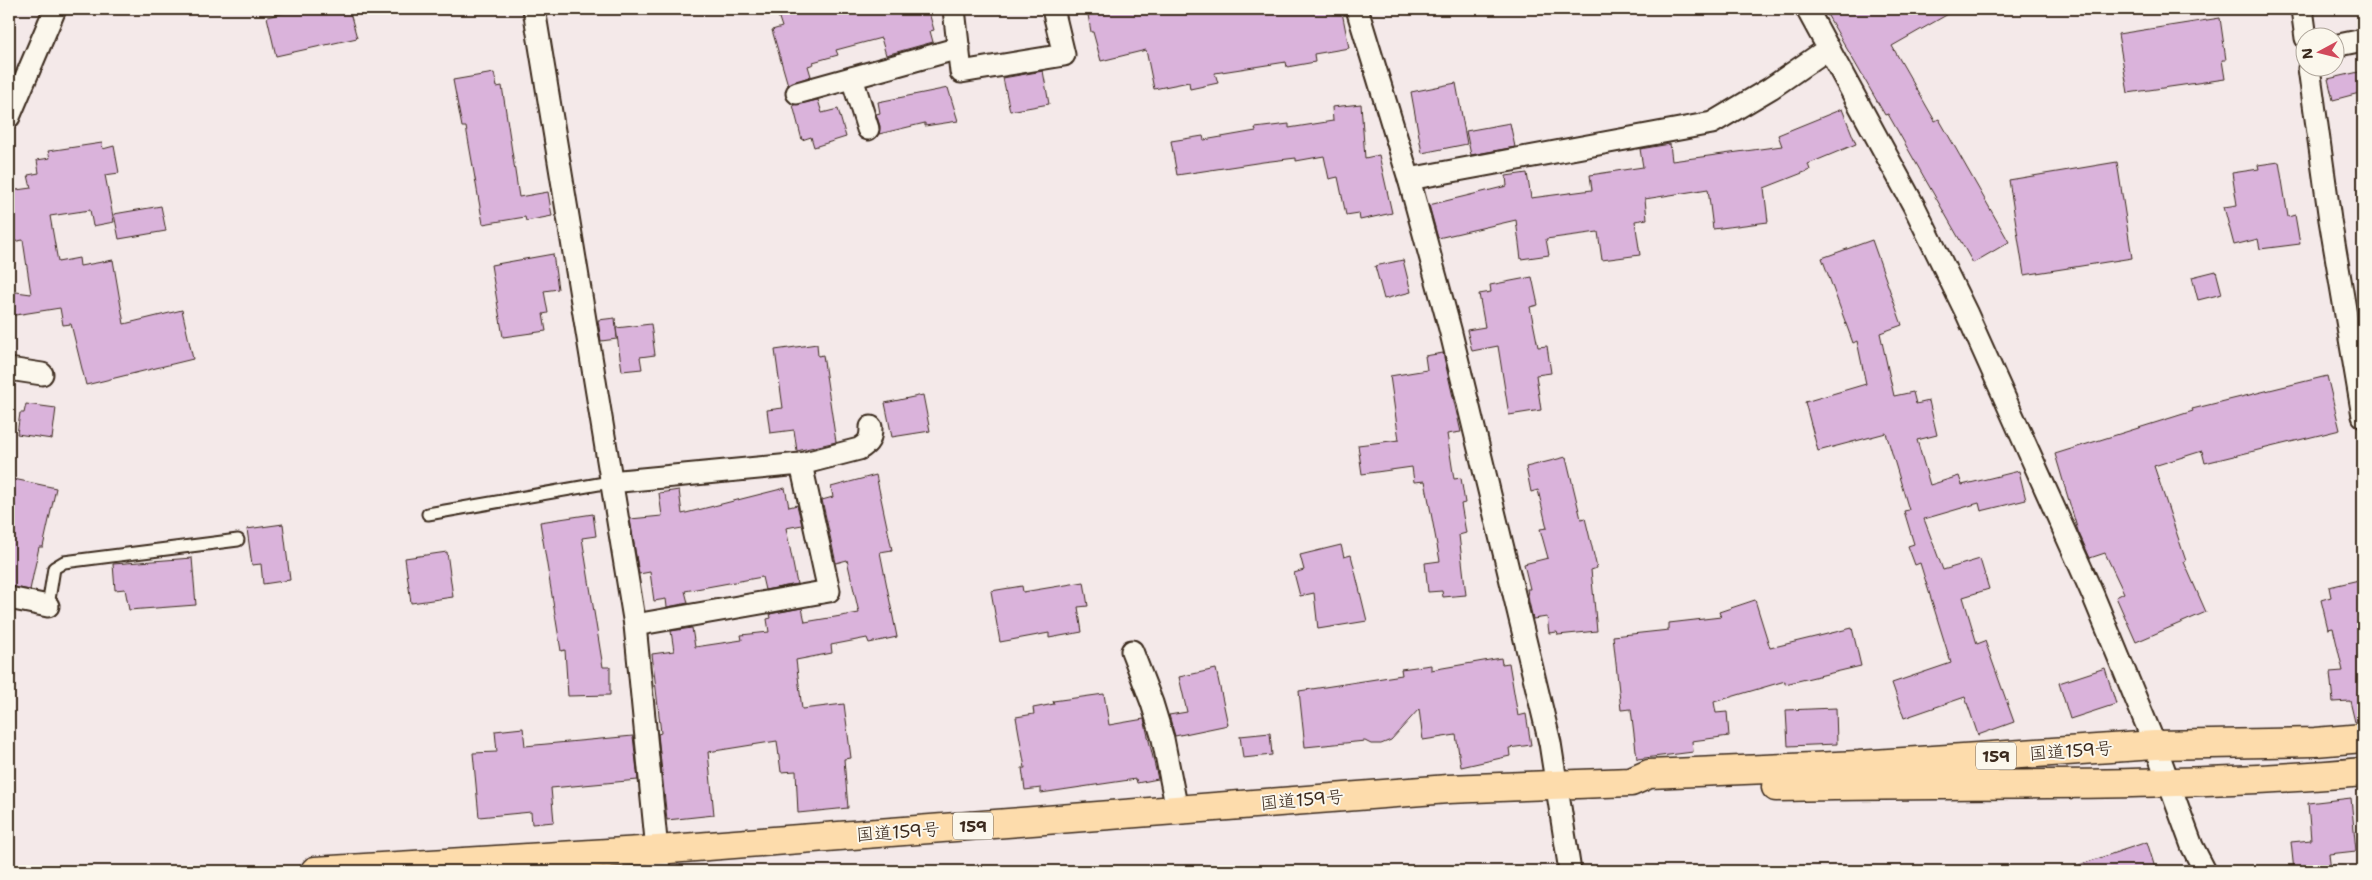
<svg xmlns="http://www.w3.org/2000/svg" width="2372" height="880" font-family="'Shantell Sans','Klee One',sans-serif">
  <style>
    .building { fill: #dab3db; stroke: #3b2a1e }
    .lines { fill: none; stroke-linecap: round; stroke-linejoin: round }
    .service-casing { stroke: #3b2a1e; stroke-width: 15 }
    .minor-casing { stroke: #3b2a1e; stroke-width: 25 }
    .trunk-casing { stroke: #3b2a1e; stroke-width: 31 }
    .service { stroke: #fbf7ec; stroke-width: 11 }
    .minor { stroke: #fbf7ec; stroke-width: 21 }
    .trunk { stroke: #fddcac; stroke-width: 28 }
    .labels { text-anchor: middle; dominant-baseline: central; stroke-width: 4; stroke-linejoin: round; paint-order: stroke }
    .shield { fill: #fbf7ec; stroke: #75685c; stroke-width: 1 }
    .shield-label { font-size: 16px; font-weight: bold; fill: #3b2a1e }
    .street-label { font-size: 18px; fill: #3b2a1e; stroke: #fbf7ec }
  </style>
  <rect width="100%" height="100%" fill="#f4e9e9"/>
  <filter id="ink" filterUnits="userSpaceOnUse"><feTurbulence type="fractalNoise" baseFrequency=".02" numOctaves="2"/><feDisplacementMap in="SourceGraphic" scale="10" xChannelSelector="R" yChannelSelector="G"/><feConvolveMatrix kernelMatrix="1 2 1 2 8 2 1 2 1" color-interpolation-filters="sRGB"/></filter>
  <g filter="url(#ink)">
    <!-- building -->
    <g class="building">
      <polygon points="300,9 349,9 357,38 276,56 267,17"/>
      <polygon points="776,9 928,9 934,30 930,31 933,42 886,55 881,38 836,50 838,55 813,62 814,64 808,66 811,76 788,85 772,30 782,27"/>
      <polygon points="1087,9 1332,9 1333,14 1342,12 1349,48 1314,54 1315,62 1287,67 1286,62 1215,73 1218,83 1190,89 1189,82 1154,89 1146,50 1101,61 1093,32 1091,32"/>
      <polygon points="1824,9 1957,9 1892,46 1935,121 1939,119 2009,242 1973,263 1888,114 1885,115"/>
      <polygon points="2220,18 2226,60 2222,60 2225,79 2128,93 2118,34"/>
      <polygon points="1043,71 1049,104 1010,111 1003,78"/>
      <polygon points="2363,71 2363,92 2333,100 2328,79"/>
      <polygon points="494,73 497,87 502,86 519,197 548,192 552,216 526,221 525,217 483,224 466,127 462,127 453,80"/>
      <polygon points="1456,83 1467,144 1422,153 1411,92"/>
      <polygon points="948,88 958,121 925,126 925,123 879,134 880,126 876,114 880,113 878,102"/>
      <polygon points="818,100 822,113 838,109 846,137 814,147 811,137 802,140 793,105"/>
      <polygon points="1361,104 1365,158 1379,155 1392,213 1360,220 1359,213 1346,215 1338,177 1329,179 1324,156 1296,161 1296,158 1263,162 1177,175 1171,141 1203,136 1204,140 1256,131 1255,128 1289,124 1289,128 1333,121 1332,107"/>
      <polygon points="1842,109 1856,144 1808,164 1810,170 1764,188 1768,222 1713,229 1708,189 1645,199 1647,219 1635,221 1640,255 1602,260 1598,232 1546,239 1549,255 1521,259 1516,220 1438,238 1429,205 1507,186 1506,176 1527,173 1531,198 1592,190 1590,175 1643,167 1640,149 1670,144 1672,161 1782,146 1778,135"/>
      <polygon points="1510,123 1515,147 1471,155 1466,131"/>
      <polygon points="102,143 103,149 114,146 119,173 105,175 114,222 93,226 90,210 50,216 58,262 79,258 80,266 113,260 124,324 182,310 193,359 86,385 71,324 63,325 60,308 9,316 9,291 31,294 23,240 12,242 9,223 9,191 31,188 28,175 39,173 37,160 50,158 48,151"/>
      <polygon points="2117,162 2132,258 2024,275 2009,180"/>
      <polygon points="2279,162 2288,217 2295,215 2300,244 2260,249 2258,239 2234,245 2224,207 2237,205 2232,173 2259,169 2258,165"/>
      <polygon points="161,206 166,231 119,239 114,214"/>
      <polygon points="1872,240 1902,325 1880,333 1894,396 1913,392 1916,404 1929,401 1937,435 1917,440 1930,485 1959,476 1962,485 2019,471 2026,500 1981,511 1979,503 1924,519 1943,570 1980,559 1989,589 1963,597 1977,644 1985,641 2014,722 1978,735 1965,697 1904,718 1892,683 1951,663 1920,563 1915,565 1908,546 1914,544 1904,511 1909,510 1886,433 1818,451 1805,402 1866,384 1857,341 1853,343 1822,258"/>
      <polygon points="553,254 558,289 544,291 548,313 543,314 546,331 503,337 491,265"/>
      <polygon points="1403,260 1411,292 1384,299 1375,266"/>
      <polygon points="2216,271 2222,294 2198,300 2192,277"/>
      <polygon points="1532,277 1538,305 1530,307 1538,347 1547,346 1551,373 1536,375 1541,410 1509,415 1498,346 1472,351 1467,330 1485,327 1479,294 1491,292 1490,285"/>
      <polygon points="615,318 617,339 601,341 598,320"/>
      <polygon points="651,324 655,355 640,357 642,369 622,371 616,328"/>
      <polygon points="817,344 818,356 823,355 836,442 797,451 794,430 770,433 767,410 783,408 775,350"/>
      <polygon points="1443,353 1461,432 1447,434 1454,479 1461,478 1465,503 1461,504 1466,533 1459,535 1466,595 1443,597 1442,591 1428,592 1425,563 1440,561 1425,481 1414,482 1412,467 1362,474 1358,445 1399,440 1390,376 1427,370 1425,356"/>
      <polygon points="2327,376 2340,430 2205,463 2202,451 2154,466 2186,561 2184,562 2206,612 2136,642 2116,597 2124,593 2105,553 2090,558 2078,531 2055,454 2193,411 2192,409"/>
      <polygon points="923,395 930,431 892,437 885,403"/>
      <polygon points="26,404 56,408 52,439 17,434 20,413 24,413"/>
      <polygon points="1566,457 1581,519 1585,518 1597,568 1591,570 1597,631 1558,635 1557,632 1549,633 1547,617 1533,619 1529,602 1527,589 1530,589 1524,564 1548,558 1540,529 1547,528 1538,490 1531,492 1526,467"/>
      <polygon points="876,475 892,550 880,552 897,637 869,643 867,638 831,645 832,653 796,660 802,709 844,704 851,758 844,759 848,808 798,813 796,771 781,772 777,741 708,752 714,815 667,820 658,734 661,733 652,654 674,651 671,631 692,628 695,647 742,640 741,635 769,632 767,619 771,618 770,614 802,608 805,622 859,613 847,560 836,563 822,500 833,497 831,487"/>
      <polygon points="9,478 56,488 43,547 39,547 30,590 9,586"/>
      <polygon points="785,488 789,507 797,505 802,525 786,528 797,584 765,590 762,577 685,591 688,603 667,607 666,599 654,601 650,572 639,574 630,519 662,516 659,493 679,490 682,514"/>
      <polygon points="593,514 596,536 582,538 603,667 610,667 610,695 568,696 565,650 561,651 540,522"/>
      <polygon points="283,524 290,580 263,584 261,564 252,565 247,529"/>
      <polygon points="1341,545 1344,557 1351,555 1367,621 1318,629 1314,593 1300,596 1294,573 1304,570 1300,555"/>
      <polygon points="447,552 453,597 411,603 405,558"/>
      <polygon points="192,558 196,605 129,610 125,589 115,590 113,564"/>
      <polygon points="2363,579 2363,721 2355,722 2350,701 2333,702 2330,672 2343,671 2333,628 2328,629 2321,600 2331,597 2329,587"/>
      <polygon points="1084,582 1088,606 1078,607 1082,632 1049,638 1049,633 1000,642 991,591 1022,586 1023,592"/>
      <polygon points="1755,600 1770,648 1852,628 1861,666 1785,684 1785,681 1714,702 1716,713 1727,712 1729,736 1692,741 1693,752 1637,759 1631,709 1621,710 1613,636 1669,630 1669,623 1721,617 1719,612"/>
      <polygon points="1501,658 1502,664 1509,663 1518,716 1526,714 1531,745 1509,748 1510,756 1461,767 1456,735 1423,740 1419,709 1391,740 1381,744 1371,744 1365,741 1305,747 1299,691 1402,675 1401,669 1431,665 1431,670"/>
      <polygon points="2105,668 2116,704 2070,719 2059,683"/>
      <polygon points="1216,669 1228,725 1175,736 1169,715 1187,712 1179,677"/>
      <polygon points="1104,694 1109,725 1144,719 1158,779 1137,783 1136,779 1041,793 1041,788 1025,790 1022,768 1025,768 1016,717 1034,714 1033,708 1054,704 1053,701"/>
      <polygon points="1836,708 1837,744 1788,746 1786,710"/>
      <polygon points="523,728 525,746 633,736 638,780 551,788 554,822 532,824 531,812 479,817 473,753 497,752 495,731"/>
      <polygon points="1270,733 1272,755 1243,758 1240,736"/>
      <polygon points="2351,798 2356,851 2329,854 2331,871 2294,871 2291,842 2311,840 2308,803"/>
      <polygon points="2147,842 2156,871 2071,871 2070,868"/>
    </g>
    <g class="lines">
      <defs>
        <g id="service">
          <polyline points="428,514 610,482"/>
          <polyline points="48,606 54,568 64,562 238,540"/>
        </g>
        <g id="minor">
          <polyline points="534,9 635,625 659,871"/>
          <polyline points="954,9 961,72 1064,55 1053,9"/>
          <polyline points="1357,9 1409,179 1450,329 1550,743 1570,871"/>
          <polyline points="1807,9 1914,206 1967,314 2093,595 2155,745 2192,846 2205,871"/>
          <polyline points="2302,9 2306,38"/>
          <polyline points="2334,46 2363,40"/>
          <polyline points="2309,68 2330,220 2363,416"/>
          <polyline points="852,78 868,129"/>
          <polyline points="797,93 959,48"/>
          <polyline points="9,117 55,9"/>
          <polyline points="1409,179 1712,123 1771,88 1829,48"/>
          <polyline points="9,369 42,374"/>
          <path d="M801,464L859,449C869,443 871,439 871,427"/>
          <polyline points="610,482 801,464 829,591 635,625"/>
          <polyline points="9,598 48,606"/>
          <polyline points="1132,651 1152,703 1163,739 1177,810"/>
        </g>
        <g id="trunk">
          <path d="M1776,787C1972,782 2168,789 2363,772"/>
          <polyline points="315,871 657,850 1448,789 1631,782 1649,774 1859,765 2155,745 2315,742 2363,738"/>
        </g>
      </defs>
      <!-- service casing -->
      <use href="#service" class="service-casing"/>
      <!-- minor casing -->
      <use href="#minor" class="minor-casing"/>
      <!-- trunk casing -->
      <use href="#trunk" class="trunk-casing"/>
      <!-- service -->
      <use href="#service" class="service"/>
      <!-- minor -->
      <use href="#minor" class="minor"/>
      <!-- trunk -->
      <use href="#trunk" class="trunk"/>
    </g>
  </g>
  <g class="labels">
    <!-- shield labels -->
    <g class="shield">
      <rect x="1976" y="742.5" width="40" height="27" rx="4"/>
      <rect x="953" y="812.5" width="40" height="27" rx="4"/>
    </g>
    <g class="shield-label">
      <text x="1996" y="756">159</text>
      <text x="973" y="826">159</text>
    </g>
    <!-- street labels -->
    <g class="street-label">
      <text transform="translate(2071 751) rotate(-4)">国道159号</text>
      <text transform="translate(1302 800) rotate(-5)">国道159号</text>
      <text transform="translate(898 832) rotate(-4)">国道159号</text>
    </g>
  </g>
  <!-- margin -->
  <rect width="2372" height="880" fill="none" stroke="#fbf7ec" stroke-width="30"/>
  <rect x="15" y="15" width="2342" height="850" fill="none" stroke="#3b2a1e" stroke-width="2" filter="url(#ink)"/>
  <!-- north arrow -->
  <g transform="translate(2320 52) rotate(263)"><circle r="24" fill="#fbf7ec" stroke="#aea59a"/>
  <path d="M0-4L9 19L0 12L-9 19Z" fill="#d1495b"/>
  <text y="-8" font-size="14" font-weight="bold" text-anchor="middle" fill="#3b2a1e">N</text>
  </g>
</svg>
